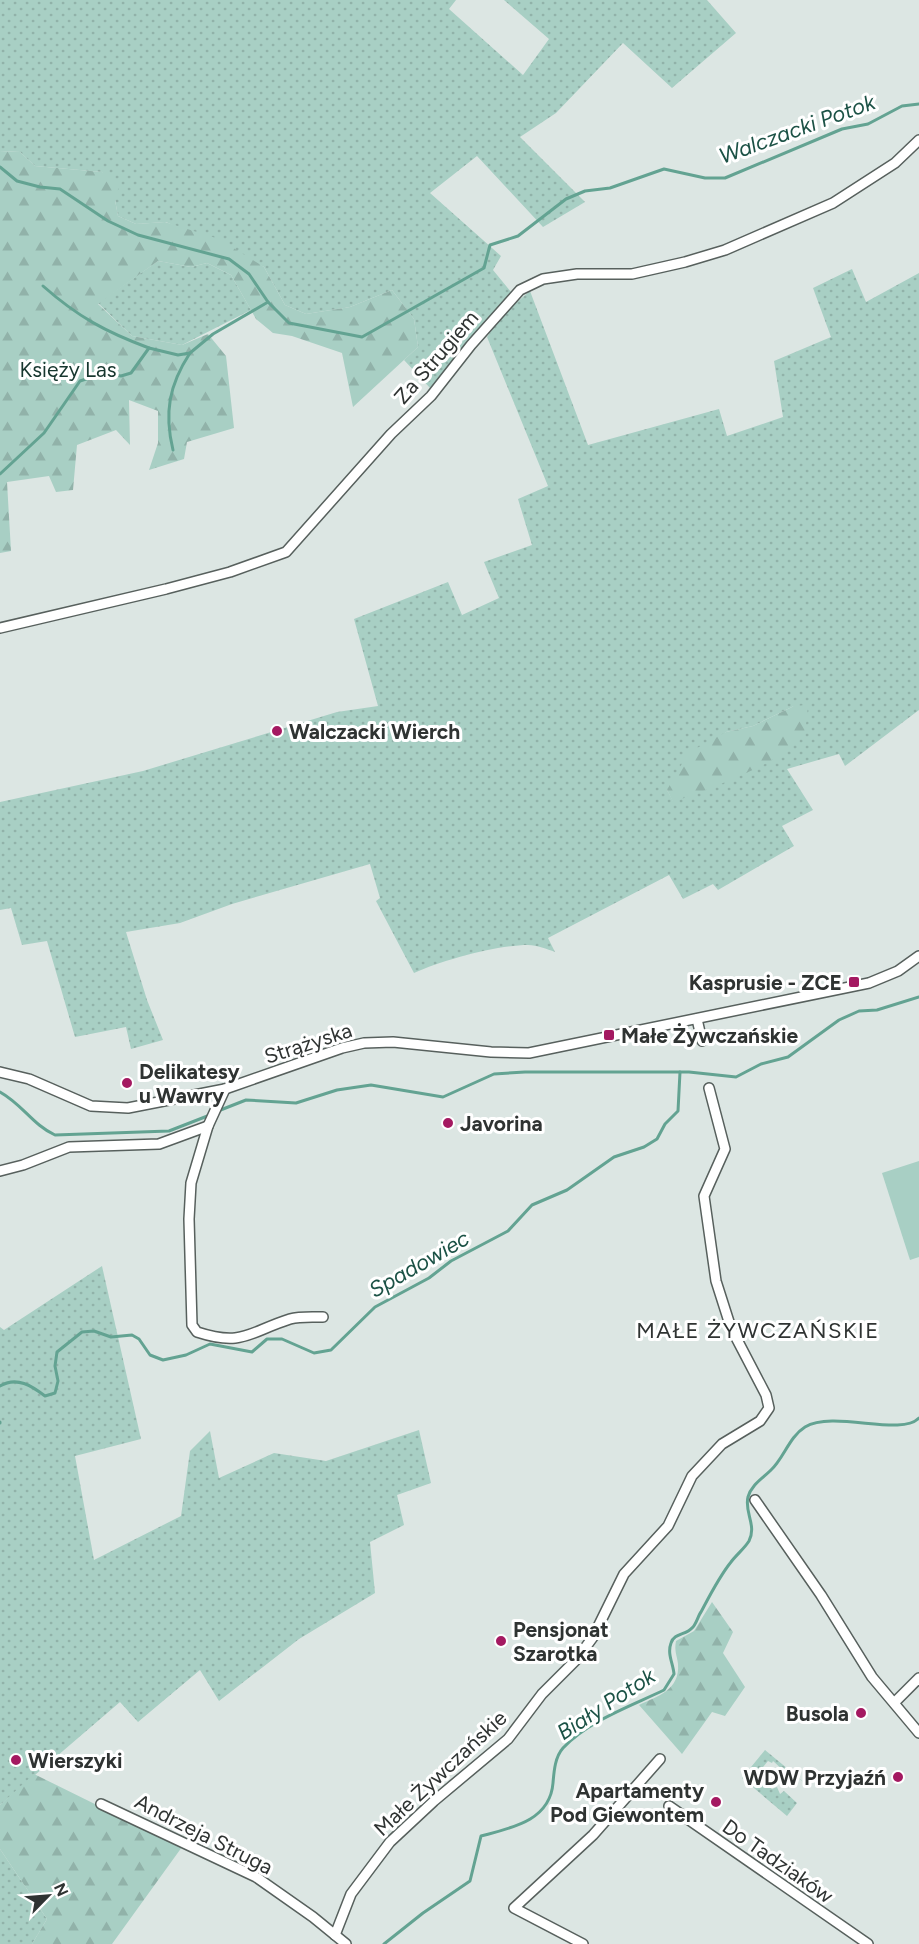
<svg xmlns="http://www.w3.org/2000/svg" width="919" height="1944" font-family="Figtree,sans-serif">
  <style>
    .grass { fill: url(#grass-dots); fill-rule: evenodd }
    .forest { fill: url(#forest-firs) }
    .park { fill: #a8cfc4 }
    .lines { fill: none; stroke-linecap: round; stroke-linejoin: round }
    .stream { stroke: #63a392; stroke-width: 3 }
    .minor-casing { stroke: #57605d; stroke-width: 12 }
    .minor { stroke: #fff; stroke-width: 9 }
    .poi-dot { fill: #a41961; stroke: #fff; stroke-width: 2 }
    .labels { text-anchor: middle; dominant-baseline: central; stroke-width: 6; stroke-linejoin: round; paint-order: stroke }
    .street-label { font-size: 21px; fill: #2f3332; stroke: #fff }
    .park-label { font-size: 21px; fill: #16362e; stroke: #fff }
    .poi-label { font-size: 21px; font-weight: bold; fill: #2f3332; stroke: #fff; text-anchor: start }
    .water-label { font-size: 22px; font-style: italic; fill: #1c5246; stroke: #fff }
    .neighbourhood-label { font-size: 22px; letter-spacing: 1.5px; fill: #2f3332; stroke: #fff }
  </style>
  <defs>
    <pattern id="grass-dots" width="8" height="8" patternUnits="userSpaceOnUse" patternTransform="scale(1.5)"><rect width="8" height="8" fill="#a8cfc4"/><path d="M2 2h.1M6 6h.1" fill="none" stroke="#91b2a9" stroke-width="1.8" stroke-linecap="round"/></pattern>
    <pattern id="forest-firs" width="22" height="20" patternUnits="userSpaceOnUse" patternTransform="scale(1.5)"><rect width="22" height="20" fill="#a8cfc4"/><path d="M5 1l3.5 6h-7zM16 11l3.5 6h-7z" fill="#91b2a9"/></pattern>
  </defs>
  <rect width="100%" height="100%" fill="#dce6e3"/>
  <!-- grass -->
  <g class="grass">
    <polygon points="0,0 456,0 449,9 523,75 549,39 504,0 707,0 736,33 672,88 623,43 556,113 520,137 585,202 543,227 477,156 430,193 501,256 493,270 511,292 430,388 404,360 418,347 414,319 392,290 350,307 306,314 285,305 264,267 166,222 136,224 118,216 115,200 102,172 35,166 20,152 0,151"/>
    <polygon points="158,261 191,267 207,263 231,275 251,310 182,345 132,336 98,303"/>
    <path d="M852,269L866,302L919,273V710L845,766L839,754L787,769L813,810L782,826L794,846L718,890L713,884L683,899L669,875L548,938L555,952C547,949 537,945 528,945C497,945 443,960 414,973L376,901L380,898L370,864L232,904L180,923L126,932L147,1000L163,1040L131,1049L126,1027L75,1037L47,941L22,945L11,908L0,910V802L143,771L337,712L378,706L354,619L448,582L462,615L499,598L484,562L532,545L518,499L548,486L487,337L503,314L530,291L588,445L719,409L727,436L783,417L774,361L831,337L813,288ZM794,706L674,801H673L667,790L726,732L753,726Z"/>
    <polygon points="102,1266 141,1439 75,1456 94,1560 181,1516 190,1451 210,1431 219,1478 274,1453 326,1461 419,1430 431,1483 397,1495 404,1525 370,1542 375,1593 299,1639 219,1701 200,1670 138,1722 120,1702 0,1805 0,1327 4,1330"/>
    <polygon points="765,1750 811,1788 787,1769 784,1771 773,1761 772,1763 768,1761 759,1772 763,1778 765,1776 766,1778 765,1783 772,1789 777,1787 780,1794 784,1791 797,1803 787,1816 742,1778"/>
    <polygon points="0,1849 47,1919 32,1944 0,1944"/>
  </g>
  <!-- forest -->
  <g class="forest">
    <polygon points="0,151 20,152 35,166 102,172 119,186 115,200 118,216 136,224 165,222 219,239 264,267 285,305 306,314 350,307 392,290 414,319 418,347 353,407 342,353 292,336 273,333 256,319 231,275 207,263 191,267 158,261 98,304 132,336 182,345 208,334 226,356 234,428 187,442 184,459 149,470 158,443 158,411 129,400 130,445 116,430 77,445 73,490 56,492 49,476 7,482 11,551 0,553"/>
    <path d="M808,705C807,713 807,724 804,733C795,758 700,793 673,802L667,790L688,753L726,732L753,726L794,706Z"/>
    <path d="M712,1602L733,1632L723,1653L745,1687L725,1716L712,1712L682,1754L639,1705C658,1696 680,1690 678,1664C677,1655 674,1651 676,1641L694,1631Z"/>
    <polygon points="34,1774 182,1847 112,1944 32,1944 47,1919 0,1849 0,1805"/>
  </g>
  <!-- park -->
  <polygon class="park" points="919,1161 919,1257 910,1260 882,1173"/>
  <g class="lines">
    <!-- stream -->
    <g class="stream">
      <polyline points="0,167 17,181 40,187 60,189 108,221 138,235 229,259 249,274 268,302 289,323 362,337 484,268 490,245 518,236 566,199 585,191 610,188 664,169 705,178 725,178 842,129 868,124 902,106 919,104"/>
      <path d="M43,286C78,317 106,332 149,348"/>
      <path d="M173,450C164,413 169,385 190,353"/>
      <polyline points="0,474 44,433 80,381 104,373 121,376 131,373 149,348 178,355 190,353 213,334 268,302"/>
      <path d="M0,1092C22,1104 33,1125 55,1135L169,1131L210,1115"/>
      <polyline points="218,1111 246,1100 296,1103 337,1090 371,1085 443,1097 494,1074 525,1072 689,1072 736,1077 761,1064 788,1057 839,1020 859,1011 877,1010 919,997"/>
      <path d="M0,1386C17,1376 32,1386 45,1396L55,1393L58,1381L55,1366L57,1352L82,1332L94,1331L111,1337L132,1335L139,1339L150,1355L163,1360L186,1355L210,1344L252,1352L267,1339H282L314,1353L331,1350L375,1307L429,1278L451,1261L508,1231L532,1205L567,1190L614,1157L644,1147L657,1139L665,1124L678,1111L680,1072"/>
      <polyline points="0,1422 0,1423"/>
      <path d="M384,1944L423,1913L470,1881L481,1836C511,1828 550,1821 553,1783C554,1771 555,1757 563,1748C588,1721 631,1706 664,1690L674,1674C673,1663 667,1654 671,1643C674,1633 686,1635 692,1628C696,1625 698,1616 701,1612C710,1595 719,1577 731,1562C737,1554 744,1549 749,1541C757,1525 744,1512 748,1497C751,1485 763,1478 771,1470C784,1458 789,1437 805,1427C834,1410 901,1437 919,1418"/>
    </g>
    <defs>
      <g id="minor">
        <polyline points="0,628 166,589 230,572 286,552 391,434 431,396 471,345 520,290 543,279 577,274 632,274 685,262 725,250 833,203 895,163 919,140"/>
        <polyline points="697,1019 702,1041"/>
        <polyline points="0,1072 29,1079 91,1106 128,1108 225,1089 342,1048 364,1043 393,1042 491,1052 529,1053 869,983 898,971 919,956"/>
        <path d="M225,1089L208,1126L191,1183L189,1219L192,1325L197,1332C243,1347 249,1332 290,1319C300,1316 313,1317 323,1317"/>
        <polyline points="0,1171 23,1165 69,1147 159,1144 208,1126"/>
        <polyline points="755,1500 821,1595 872,1677 919,1733"/>
        <polyline points="895,1702 919,1678"/>
        <polyline points="101,1804 256,1877 313,1917 346,1944"/>
        <polyline points="669,1806 868,1944"/>
        <polyline points="335,1935 351,1894 390,1842 434,1801 508,1739 542,1694 577,1659 593,1637 624,1574 668,1526 692,1476 722,1444 760,1421 769,1408 766,1395 731,1328 716,1281 704,1196 725,1149 709,1088"/>
        <polyline points="583,1944 514,1908 593,1835 660,1759"/>
      </g>
    </defs>
    <!-- minor casing -->
    <use href="#minor" class="minor-casing"/>
    <!-- minor -->
    <use href="#minor" class="minor"/>
  </g>
  <!-- markers -->
  <g class="poi-dot">
    <circle cx="277" cy="731" r="6"/>
    <rect x="848" y="976" width="12" height="12" rx="3"/>
    <rect x="603" y="1029" width="12" height="12" rx="3"/>
    <circle cx="127" cy="1083" r="6"/>
    <circle cx="448" cy="1123" r="6"/>
    <circle cx="501" cy="1641" r="6"/>
    <circle cx="861" cy="1713" r="6"/>
    <circle cx="16" cy="1760" r="6"/>
    <circle cx="898" cy="1777" r="6"/>
    <circle cx="716" cy="1802" r="6"/>
  </g>
  <g class="labels">
    <!-- street labels -->
    <g class="street-label">
      <text transform="translate(436 357) rotate(-49)">Za Strugiem</text>
      <text transform="translate(308 1043) rotate(-18)">Strążyska</text>
      <text transform="translate(440 1773) rotate(-43)">Małe Żywczańskie</text>
      <text transform="translate(204 1834) rotate(27)">Andrzeja Struga</text>
      <text transform="translate(778 1861) rotate(35)">Do Tadziaków</text>
    </g>
    <!-- park labels -->
    <g class="park-label">
      <text x="68" y="369">Księży Las</text>
    </g>
    <!-- poi labels -->
    <g class="poi-label">
      <text x="289" y="731">Walczacki Wierch</text>
      <text x="842" y="982" text-anchor="end">Kasprusie - ZCE</text>
      <text x="621" y="1035">Małe Żywczańskie</text>
      <text x="139" y="1071">Delikatesy<tspan x="139" dy="24">u Wawry</tspan></text>
      <text x="460" y="1123">Javorina</text>
      <text x="513" y="1629">Pensjonat<tspan x="513" dy="24">Szarotka</tspan></text>
      <text x="849" y="1713" text-anchor="end">Busola</text>
      <text x="28" y="1760">Wierszyki</text>
      <text x="886" y="1777" text-anchor="end">WDW Przyjaźń</text>
      <text x="704" y="1790" text-anchor="end">Apartamenty<tspan x="704" dy="24">Pod Giewontem</tspan></text>
    </g>
    <!-- water labels -->
    <g class="water-label">
      <text transform="translate(797 129) rotate(-20)">Walczacki Potok</text>
      <text transform="translate(419 1264) rotate(-30)">Spadowiec</text>
      <text transform="translate(606 1704) rotate(-33)">Biały Potok</text>
    </g>
    <!-- neighbourhood labels -->
    <g class="neighbourhood-label">
      <text x="758" y="1330">MAŁE ŻYWCZAŃSKIE</text>
    </g>
  </g>
  <!-- north arrow -->
  <g transform="translate(48 1896) rotate(65)" stroke="#ffffff" stroke-width="4.5" paint-order="stroke">
  <path d="M0-4.5L10 22L0 15L-10 22Z" fill="#2f3332"/>
  <text y="-9" font-size="16" font-weight="bold" text-anchor="middle" fill="#2f3332">N</text>
  </g>
</svg>
